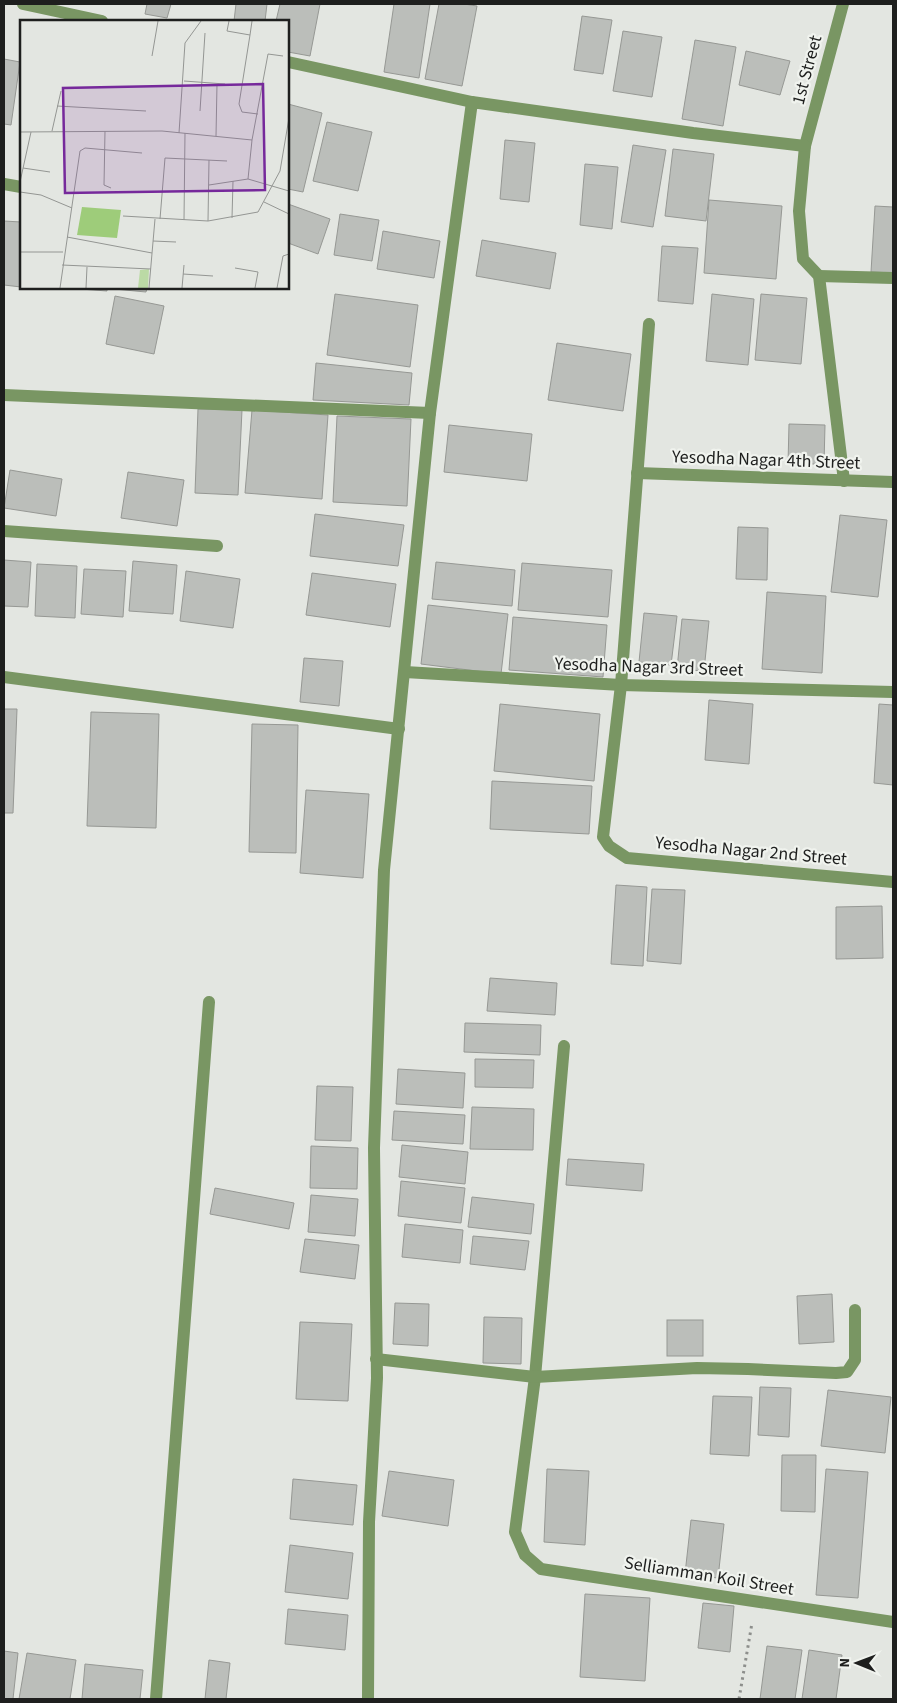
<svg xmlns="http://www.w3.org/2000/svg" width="897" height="1703" font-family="'Source Sans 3',sans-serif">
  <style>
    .building { fill: #bbbeba; stroke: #969894 }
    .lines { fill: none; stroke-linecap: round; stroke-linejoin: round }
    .path { stroke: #8d8f8c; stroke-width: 3; stroke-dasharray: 2.5 4; stroke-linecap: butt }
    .street { stroke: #799663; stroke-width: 12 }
    .labels { text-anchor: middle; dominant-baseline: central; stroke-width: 4.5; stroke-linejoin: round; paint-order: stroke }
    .street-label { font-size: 18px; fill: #1e1f1e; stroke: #f0f3ee }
    .inset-road { fill: none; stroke: #949693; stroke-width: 1 }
    .view { fill: #76299b; fill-opacity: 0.15; stroke: #76299b; stroke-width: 2.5 }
    .inset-edge { fill: none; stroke: #1e1f1e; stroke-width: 2.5 }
  </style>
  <rect width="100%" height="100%" fill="#e3e6e1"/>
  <!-- building -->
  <g class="building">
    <polygon points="147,4 171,4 167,18 145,14"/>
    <polygon points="236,4 267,4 265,21 234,21"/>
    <polygon points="280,4 320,4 310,56 288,52 288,21 276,21"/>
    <polygon points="394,4 430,4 419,78 384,72"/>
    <polygon points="439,4 464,4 477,6 462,86 425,79"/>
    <polygon points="582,16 612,20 603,74 574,70"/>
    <polygon points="623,31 662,37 652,97 613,91"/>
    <polygon points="695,40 736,47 723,126 682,119"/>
    <polygon points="746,51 790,61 780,95 739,85"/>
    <polygon points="4,59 20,62 11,125 4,124"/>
    <polygon points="288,104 322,113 303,192 288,189"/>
    <polygon points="327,122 372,132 358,191 313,181"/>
    <polygon points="505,140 535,143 529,202 500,199"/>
    <polygon points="633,145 666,150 653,227 621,222"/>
    <polygon points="673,149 714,154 706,221 665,216"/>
    <polygon points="585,164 618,167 612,229 580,225"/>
    <polygon points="709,200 782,206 776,279 704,273"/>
    <polygon points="288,204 330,219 318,254 288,243"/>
    <polygon points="875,206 893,207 893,273 871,272"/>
    <polygon points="340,214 379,220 372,261 334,255"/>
    <polygon points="4,221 21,222 21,287 4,285"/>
    <polygon points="383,231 440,241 434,278 377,269"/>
    <polygon points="482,240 556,253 550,289 476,276"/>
    <polygon points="662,246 698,248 693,304 658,301"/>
    <polygon points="67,288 107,288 107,291"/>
    <polygon points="115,288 147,288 146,292 114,289"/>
    <polygon points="335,294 418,305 410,367 327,355"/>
    <polygon points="712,294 754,299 748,365 706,361"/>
    <polygon points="761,294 807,298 801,364 755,360"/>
    <polygon points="115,296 164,306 154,354 106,344"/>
    <polygon points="557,343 631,354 623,411 548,400"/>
    <polygon points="316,363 412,373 409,405 313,400"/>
    <polygon points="198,409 242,410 238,495 195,493"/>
    <polygon points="252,410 328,415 322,499 245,493"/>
    <polygon points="337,416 411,419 407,506 333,502"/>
    <polygon points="789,424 825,425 824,464 788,464"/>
    <polygon points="449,425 532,434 527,481 444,472"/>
    <polygon points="10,470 62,479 56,516 4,508"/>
    <polygon points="128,472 184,480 177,526 121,518"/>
    <polygon points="315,514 404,525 398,566 310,556"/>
    <polygon points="840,515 887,520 878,597 831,592"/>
    <polygon points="738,527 768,528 767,580 736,579"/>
    <polygon points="4,560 31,562 28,607 4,606"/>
    <polygon points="133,561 177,565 173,614 129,611"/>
    <polygon points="436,562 515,570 512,606 432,599"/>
    <polygon points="522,563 612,570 608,617 518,610"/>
    <polygon points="37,564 77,566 75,618 35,616"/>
    <polygon points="84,569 126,571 123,617 81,614"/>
    <polygon points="186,571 240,579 233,628 180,621"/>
    <polygon points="312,573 396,584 390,627 306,615"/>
    <polygon points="767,592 826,596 822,673 762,669"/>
    <polygon points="428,605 508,614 501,674 421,664"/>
    <polygon points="644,613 677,616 671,665 639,662"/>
    <polygon points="513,617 607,625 603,677 509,670"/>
    <polygon points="682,619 709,621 704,671 677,669"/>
    <polygon points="304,658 343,661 339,706 300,702"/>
    <polygon points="709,700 753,704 749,764 705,760"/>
    <polygon points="500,704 600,714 594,781 494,771"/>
    <polygon points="879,704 893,705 893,785 874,783"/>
    <polygon points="4,709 17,709 13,813 4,813"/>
    <polygon points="91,712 159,714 156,828 87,826"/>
    <polygon points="252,724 298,725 296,853 249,852"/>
    <polygon points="492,781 592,786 589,834 490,829"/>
    <polygon points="306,790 369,794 363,878 300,873"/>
    <polygon points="616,885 647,887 643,966 611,964"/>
    <polygon points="652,889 685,890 681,964 647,961"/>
    <polygon points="882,906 883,958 836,959 836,907"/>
    <polygon points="490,978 557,983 555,1015 487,1011"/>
    <polygon points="465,1023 541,1025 540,1055 464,1052"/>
    <polygon points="475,1059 534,1060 533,1088 475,1087"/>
    <polygon points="398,1069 465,1073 463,1108 396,1104"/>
    <polygon points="317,1086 353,1087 351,1141 315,1140"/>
    <polygon points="472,1107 534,1109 533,1150 470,1149"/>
    <polygon points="394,1111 465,1115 463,1144 392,1140"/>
    <polygon points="402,1145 468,1152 465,1184 399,1177"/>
    <polygon points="311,1146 358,1148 357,1189 310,1188"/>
    <polygon points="568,1159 644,1164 642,1191 566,1185"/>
    <polygon points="401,1181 465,1188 461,1223 398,1216"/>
    <polygon points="215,1188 294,1203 289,1229 210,1214"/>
    <polygon points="311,1195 358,1199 355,1236 308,1232"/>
    <polygon points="472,1197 534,1204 531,1234 468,1227"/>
    <polygon points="405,1224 463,1230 460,1263 402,1257"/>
    <polygon points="473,1236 529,1241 525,1270 470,1264"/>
    <polygon points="305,1239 359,1245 355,1279 300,1272"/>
    <polygon points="832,1294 834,1342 799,1344 797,1296"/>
    <polygon points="395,1303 429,1304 428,1346 393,1344"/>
    <polygon points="484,1317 522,1318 521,1364 483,1363"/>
    <rect x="667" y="1320" width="36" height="36"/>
    <polygon points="300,1322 352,1324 348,1401 296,1399"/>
    <polygon points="760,1387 791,1388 789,1437 758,1435"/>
    <polygon points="828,1390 891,1397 885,1453 821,1446"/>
    <polygon points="713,1396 752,1397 749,1456 710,1454"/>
    <polygon points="782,1455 816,1455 815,1512 781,1511"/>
    <polygon points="547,1469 589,1471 585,1545 544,1542"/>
    <polygon points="826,1469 868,1472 858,1598 816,1595"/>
    <polygon points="389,1471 454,1480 448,1526 382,1516"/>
    <polygon points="293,1479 357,1485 353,1525 290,1519"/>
    <polygon points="691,1520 724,1524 718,1578 685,1574"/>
    <polygon points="290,1545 353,1553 348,1599 285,1592"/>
    <polygon points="585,1594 650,1598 645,1681 580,1677"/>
    <polygon points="703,1603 734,1606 730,1652 698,1648"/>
    <polygon points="288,1609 348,1615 345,1650 285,1644"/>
    <polygon points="767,1646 802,1650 795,1699 760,1699"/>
    <polygon points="809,1650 842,1655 836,1699 802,1699"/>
    <polygon points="4,1651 18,1653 13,1699 4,1699"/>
    <polygon points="27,1653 76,1660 70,1699 19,1699"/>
    <polygon points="209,1660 230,1663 226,1699 205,1699"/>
    <polygon points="85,1664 143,1670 140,1699 82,1699"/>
  </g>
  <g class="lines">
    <!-- path -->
    <polyline class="path" points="739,1699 752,1623"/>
    <!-- street -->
    <g class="street">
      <polyline points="23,4 102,21"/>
      <polyline points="843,4 805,146 799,211 803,259 819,276 844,481"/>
      <polyline points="288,62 472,102"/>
      <polyline points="4,184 21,187"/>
      <polyline points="819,276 893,278"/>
      <polyline points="649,324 621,685 603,837 609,846 627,858 893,882"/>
      <polyline points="4,395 430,413"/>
      <polyline points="637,473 893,482"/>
      <polyline points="4,531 217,546"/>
      <polyline points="405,672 621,685 893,692"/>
      <polyline points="4,677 399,729"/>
      <polyline points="564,1046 535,1377 515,1532 525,1555 541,1569 893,1622"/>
      <polyline points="376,1359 535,1377 697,1368 748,1369 836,1373 847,1372 855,1360 855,1310"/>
      <polyline points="156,1699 209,1002"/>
      <polyline points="368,1699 369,1522 377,1378 374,1148 384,870 430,413 472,102 693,133 805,146"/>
    </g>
  </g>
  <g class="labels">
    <!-- street labels -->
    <g class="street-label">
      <text transform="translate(807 70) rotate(-75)">1st Street</text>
      <text transform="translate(766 460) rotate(2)">Yesodha Nagar 4th Street</text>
      <text transform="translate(649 667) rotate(2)">Yesodha Nagar 3rd Street</text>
      <text transform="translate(751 851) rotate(5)">Yesodha Nagar 2nd Street</text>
      <text transform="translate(709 1576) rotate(9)">Selliamman Koil Street</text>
    </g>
  </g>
  <!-- overview -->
  <g transform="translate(20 20)">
    <rect width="269" height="269" fill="#e3e6e1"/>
    <path d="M129,249L128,268H118L120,250Z" fill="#bbdaa5"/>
    <path d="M62,187L101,190L97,218L57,215Z" fill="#9ecc7a"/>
    <path class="inset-road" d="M209,1L207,11L230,15L232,1M230,15L219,84L222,92L238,94M132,36L138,1M164,61L205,64M37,86L126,91M180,91L185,13M32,111L41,71M85,111L84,165L91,168M0,112L142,111L232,120L228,159M159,113L165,23L181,1M196,116L197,64M232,120L248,34L263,36M3,148L30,152M0,162L11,112M189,165L228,159L269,171M0,172L21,175L52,188M244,182L269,194M103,196L188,201L238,192L260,151L269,98M212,198L213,161M140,199L145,138L207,141M164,200L165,113M188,201L189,140M47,217L132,233M133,221L156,222M1,232H43M42,245L131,249M215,248L238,252L235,268M163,254L193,256M40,268L60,131L65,128L122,133M66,268L67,247M129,268L135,199M162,268L164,245M257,268L263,236L269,234"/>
    <path class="view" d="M243,64L245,170L45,173L43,68Z"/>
    <rect width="269" height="269" class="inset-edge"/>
  </g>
  <!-- border -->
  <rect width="897" height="1703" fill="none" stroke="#1e1f1e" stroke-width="10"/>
  <!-- north arrow -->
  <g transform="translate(857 1663) rotate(271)" stroke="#f0f3ee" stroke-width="4" paint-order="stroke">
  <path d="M0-4L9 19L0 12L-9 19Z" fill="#1e1f1e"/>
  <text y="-8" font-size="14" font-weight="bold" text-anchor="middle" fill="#1e1f1e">N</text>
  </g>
</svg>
